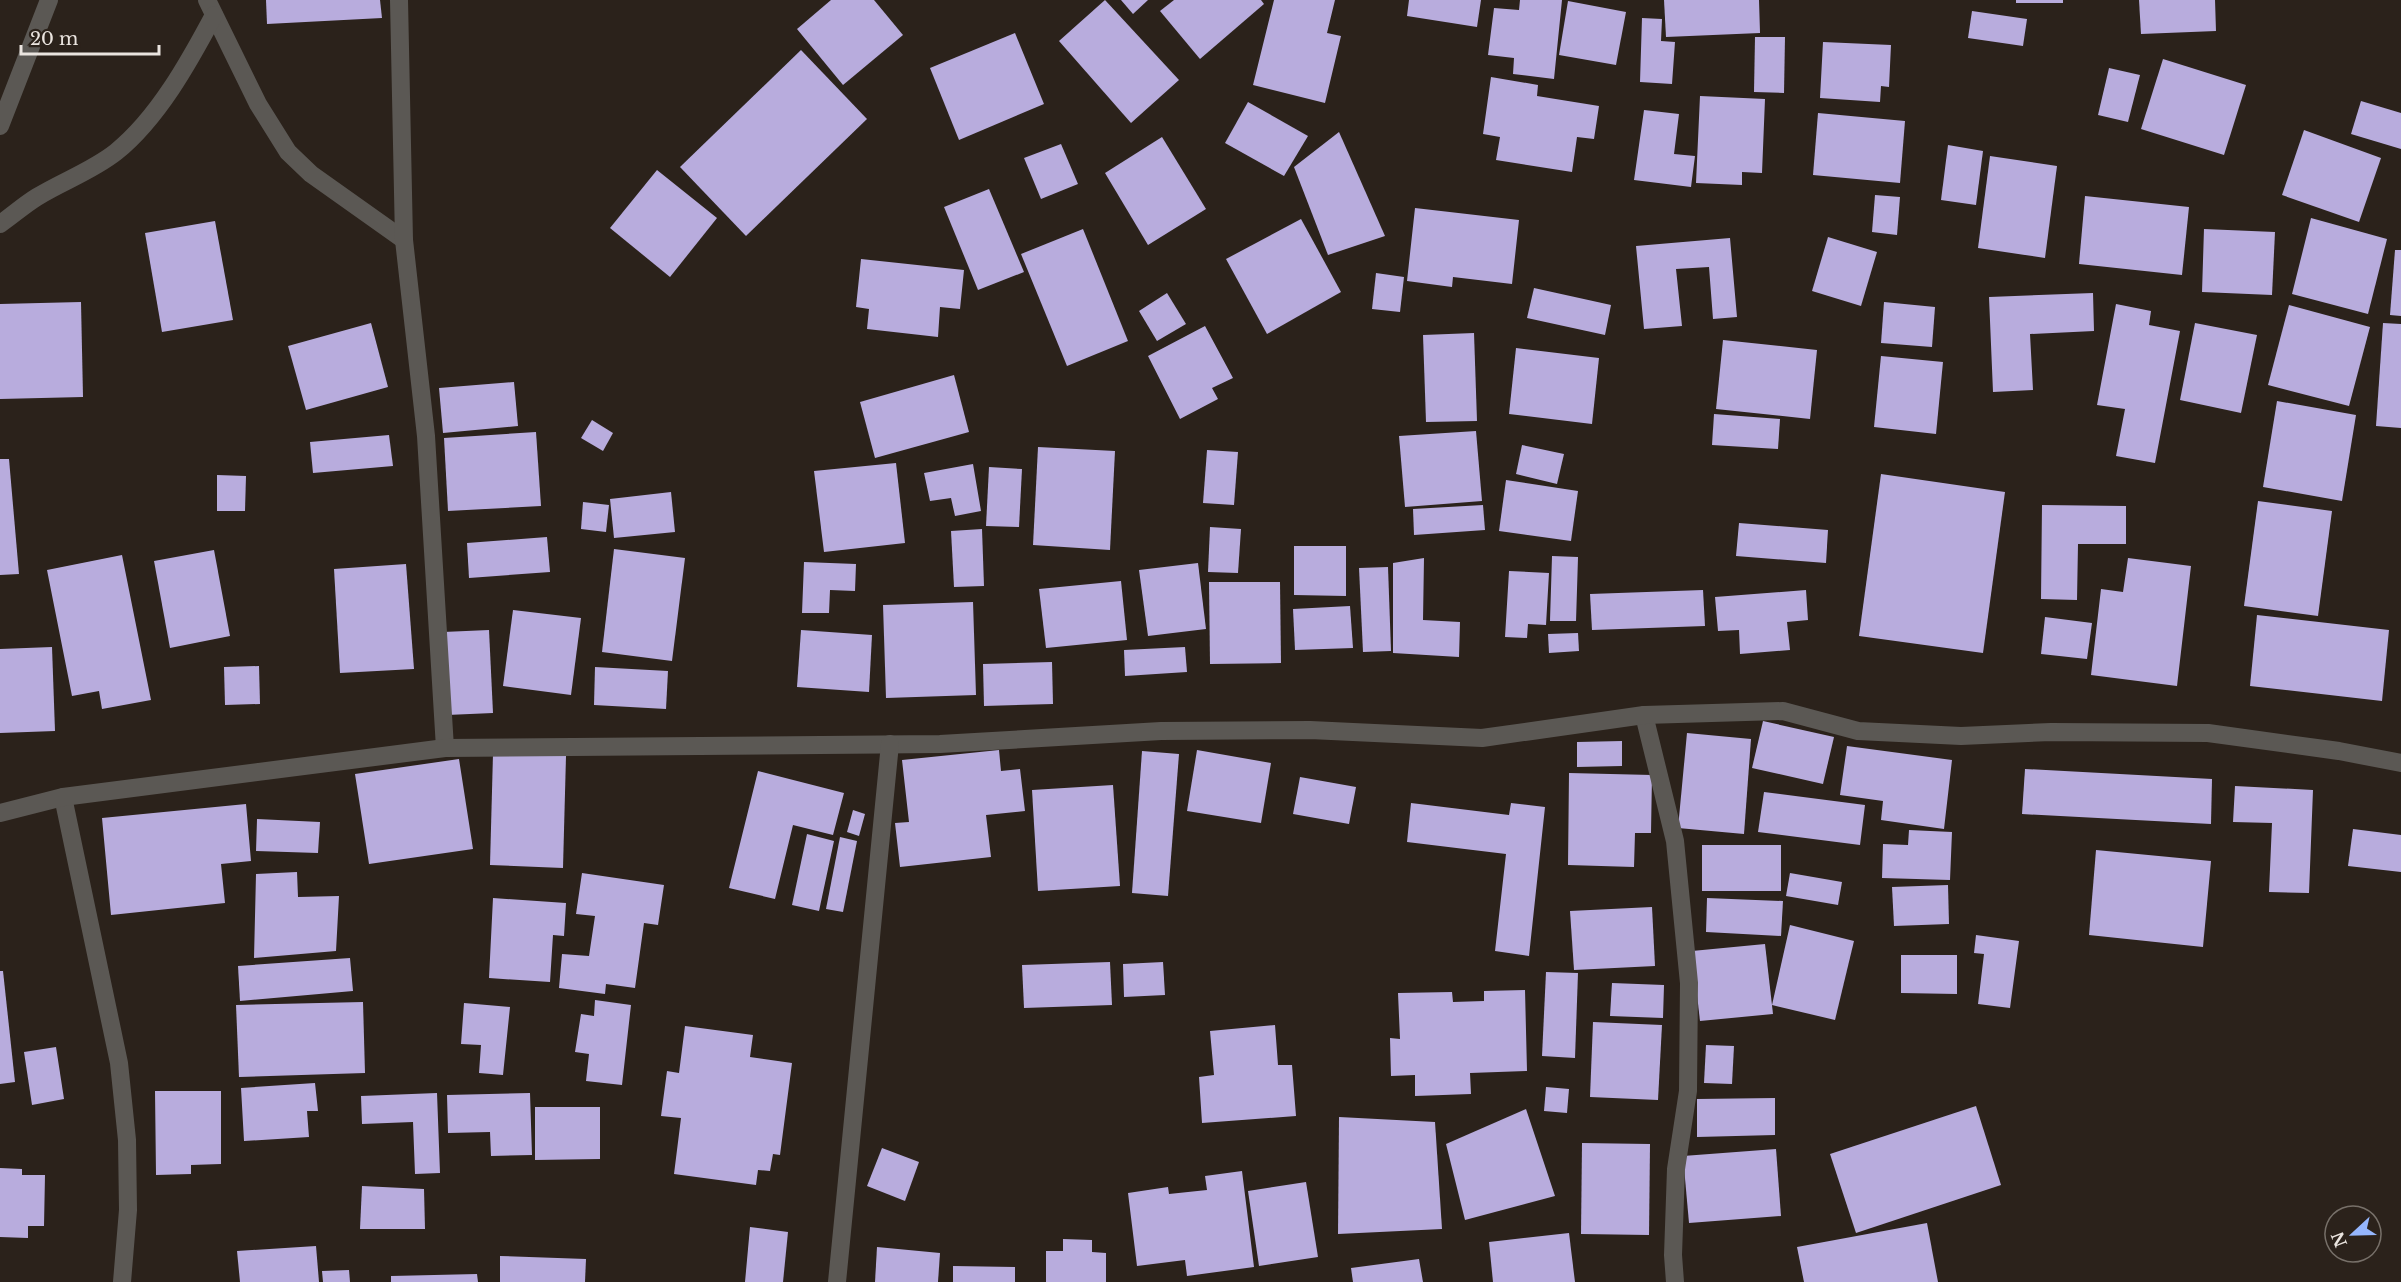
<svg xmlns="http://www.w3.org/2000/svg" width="2401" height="1282" font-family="'Libre Baskerville',serif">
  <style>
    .building { fill: #b8acdd }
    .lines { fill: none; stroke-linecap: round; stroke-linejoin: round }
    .minor { stroke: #5b5854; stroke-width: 18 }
  </style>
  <rect width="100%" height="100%" fill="#2b221b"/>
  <!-- building -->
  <g class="building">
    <polygon points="266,0 380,0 382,18 267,24"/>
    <polygon points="831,0 874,0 903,35 843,85 797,29"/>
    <polygon points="1105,0 1179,80 1131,123 1059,41"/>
    <polygon points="1121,0 1148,0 1133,14"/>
    <polygon points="1174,0 1261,0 1264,4 1200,59 1160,11"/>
    <polygon points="1274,0 1335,0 1327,33 1341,36 1325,103 1253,85"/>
    <polygon points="1409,0 1481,0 1477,27 1407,16"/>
    <polygon points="1520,0 1562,0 1554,79 1513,74 1514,58 1488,55 1494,8 1519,10"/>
    <polygon points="1664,0 1759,0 1760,33 1666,37"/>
    <rect x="2016" y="0" width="47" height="3"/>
    <polygon points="2139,0 2215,0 2216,31 2141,34"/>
    <polygon points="1568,1 1626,12 1616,65 1559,55"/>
    <polygon points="1972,11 2027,19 2023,46 1968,38"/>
    <polygon points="1642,18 1662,19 1661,41 1675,42 1672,84 1640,82"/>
    <polygon points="1015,33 1044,104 959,140 930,68"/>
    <polygon points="1755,37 1785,37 1784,93 1754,92"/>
    <polygon points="1823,42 1891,45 1889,87 1881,86 1880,102 1820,98"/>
    <polygon points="801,50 867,119 746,236 680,167"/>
    <polygon points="2163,59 2246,85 2224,155 2141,129"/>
    <polygon points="2109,68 2140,75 2128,122 2098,115"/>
    <polygon points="1491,77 1538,85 1537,96 1599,106 1594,139 1577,137 1572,172 1496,160 1500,137 1483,134"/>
    <polygon points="1700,96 1765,99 1762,173 1742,172 1742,185 1696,183"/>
    <polygon points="2361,101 2401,113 2401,149 2351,134"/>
    <polygon points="1248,102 1308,136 1284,176 1225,143"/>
    <polygon points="1644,110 1679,114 1674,154 1695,156 1691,187 1634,180"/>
    <polygon points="1818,113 1905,121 1900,183 1813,175"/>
    <polygon points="2304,130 2381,158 2359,222 2282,195"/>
    <polygon points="1339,132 1385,236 1328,255 1294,167"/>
    <polygon points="1162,137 1206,209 1148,245 1105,173"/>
    <polygon points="1061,144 1078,184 1041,199 1024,158"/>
    <polygon points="1948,145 1983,151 1976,205 1941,200"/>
    <polygon points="1990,156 2057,166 2045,258 1978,248"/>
    <polygon points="657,170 717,218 670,277 610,228"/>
    <polygon points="989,189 1024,272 978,290 944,207"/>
    <polygon points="1875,195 1900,197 1897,235 1872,232"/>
    <polygon points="2085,196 2189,207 2182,275 2079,264"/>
    <polygon points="1415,208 1519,220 1512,284 1453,277 1452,287 1407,281"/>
    <polygon points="2311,218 2387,239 2368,314 2292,294"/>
    <polygon points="1301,219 1341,292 1267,334 1226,259"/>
    <polygon points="215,221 233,320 162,332 145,233"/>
    <polygon points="1083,229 1128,341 1067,366 1021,254"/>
    <polygon points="2204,229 2275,232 2272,295 2202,292"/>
    <polygon points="1828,237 1877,252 1861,306 1812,291"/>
    <polygon points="1730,238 1737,317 1713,319 1709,267 1676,269 1682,326 1644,329 1636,246"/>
    <polygon points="2395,250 2401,250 2401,316 2390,315"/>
    <polygon points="861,259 964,270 960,309 940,307 938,337 867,329 869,309 856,307"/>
    <polygon points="1376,273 1404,277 1400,312 1372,309"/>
    <polygon points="1534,288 1611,305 1605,335 1527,318"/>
    <polygon points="1167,293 1186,324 1157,341 1139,311"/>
    <polygon points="2093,293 2094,331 2030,334 2033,390 1993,392 1989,297"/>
    <polygon points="81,302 83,397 0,399 0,304"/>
    <polygon points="1884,302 1935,307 1932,347 1881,343"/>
    <polygon points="2116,304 2151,311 2149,325 2180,331 2155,463 2116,456 2125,409 2097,405"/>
    <polygon points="2289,305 2370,327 2349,406 2268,385"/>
    <polygon points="371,323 388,387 306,410 288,346"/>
    <polygon points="2195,323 2257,335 2241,413 2180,400"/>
    <polygon points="2383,323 2401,324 2401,428 2376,426"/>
    <polygon points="1205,326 1233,378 1212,388 1218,399 1180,419 1148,356"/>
    <polygon points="1474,333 1477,421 1426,422 1423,335"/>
    <polygon points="1723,340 1817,350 1810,419 1716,409"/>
    <polygon points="1516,348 1599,358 1592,424 1509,414"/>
    <polygon points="1881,356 1943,362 1936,434 1874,427"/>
    <polygon points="954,375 969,432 875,458 860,402"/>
    <polygon points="514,382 518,426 443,433 439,388"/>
    <polygon points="2277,401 2356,415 2342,501 2263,487"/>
    <polygon points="1714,414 1780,419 1778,449 1712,445"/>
    <polygon points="592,420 613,433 603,451 581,438"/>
    <polygon points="1476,431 1482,501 1405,507 1399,436"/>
    <polygon points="536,432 541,506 448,511 444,438"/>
    <polygon points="389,435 393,466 313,473 310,442"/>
    <polygon points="1522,445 1564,454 1557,484 1516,474"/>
    <polygon points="1038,447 1115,451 1110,550 1033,545"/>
    <polygon points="1207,450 1238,452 1234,505 1203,503"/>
    <polygon points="0,459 9,459 19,574 0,575"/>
    <polygon points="896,463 905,543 824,552 814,471"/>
    <polygon points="973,464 981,511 955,516 951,498 930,501 924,473"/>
    <polygon points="989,467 1022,469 1019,527 986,526"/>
    <polygon points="1881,474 2005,492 1983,653 1859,636"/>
    <polygon points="217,475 246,476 245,511 217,511"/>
    <polygon points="1506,480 1578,491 1571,541 1499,531"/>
    <polygon points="671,492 675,532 614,538 610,499"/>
    <polygon points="2258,501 2332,511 2318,616 2244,606"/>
    <polygon points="583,502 609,505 606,532 581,529"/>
    <polygon points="1483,505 1485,530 1414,535 1413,509"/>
    <polygon points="2042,505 2126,506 2126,544 2078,544 2077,600 2041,599"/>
    <polygon points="1739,523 1828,530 1826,563 1736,556"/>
    <polygon points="1210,527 1241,529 1238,573 1208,572"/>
    <polygon points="982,529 984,586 954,587 951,531"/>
    <polygon points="547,537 550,572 469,578 467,543"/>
    <polygon points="1294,546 1346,546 1346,596 1294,595"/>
    <polygon points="614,549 685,558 672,661 602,652"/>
    <polygon points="214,550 230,636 170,648 154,561"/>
    <polygon points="122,555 151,700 102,709 99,691 72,696 47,570"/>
    <polygon points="1552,556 1578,557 1576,621 1550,621"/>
    <polygon points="1424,558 1423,620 1460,622 1459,657 1393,653 1393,563"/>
    <polygon points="2128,558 2191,566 2177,686 2091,675 2101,589 2123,592"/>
    <polygon points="804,562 856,564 855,591 830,590 829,613 802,613"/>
    <polygon points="1198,563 1206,629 1148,636 1139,570"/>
    <polygon points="406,564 414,669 340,673 334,569"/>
    <polygon points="1388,567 1391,651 1363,652 1359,568"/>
    <polygon points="1509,571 1549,573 1546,625 1528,624 1527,638 1505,637"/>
    <polygon points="1121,581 1127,640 1046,648 1039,589"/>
    <polygon points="1209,582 1280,582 1281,663 1210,664"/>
    <polygon points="1703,590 1705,626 1592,630 1590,594"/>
    <polygon points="1806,590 1808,620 1787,622 1790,650 1740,654 1739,630 1718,631 1715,597"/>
    <polygon points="973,602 976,695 886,698 883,605"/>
    <polygon points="1350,606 1353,648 1295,650 1293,609"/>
    <polygon points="513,610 581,618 571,695 503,686"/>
    <polygon points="2257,615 2389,630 2382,701 2250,686"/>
    <polygon points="2045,617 2092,623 2087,659 2041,654"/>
    <polygon points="489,630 493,713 447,715 443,632"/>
    <polygon points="801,630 872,635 869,692 797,687"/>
    <polygon points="1578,633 1579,651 1549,653 1548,634"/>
    <polygon points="52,647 55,731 0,733 0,649"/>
    <polygon points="1185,647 1187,672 1125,676 1124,650"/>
    <polygon points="1052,662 1053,704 984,706 983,664"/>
    <polygon points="259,666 260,704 225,705 224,667"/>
    <polygon points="595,667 668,671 666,709 594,705"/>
    <polygon points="1763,721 1834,737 1823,784 1752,768"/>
    <polygon points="1687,733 1751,739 1744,834 1678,828"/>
    <polygon points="1622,741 1622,766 1577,767 1577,742"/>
    <polygon points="1847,746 1952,760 1944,829 1881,820 1883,801 1840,795"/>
    <polygon points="999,750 1001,771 1020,769 1025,811 986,815 991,857 900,867 895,823 909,822 902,760"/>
    <polygon points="1197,750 1271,763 1261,823 1187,811"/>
    <polygon points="1142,751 1179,754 1168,896 1132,893"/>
    <polygon points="493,754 566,756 563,868 490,865"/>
    <polygon points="459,759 473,849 369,864 355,774"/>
    <polygon points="2025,769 2212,779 2211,824 2022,814"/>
    <polygon points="758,771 844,793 833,835 793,825 775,899 729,888"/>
    <polygon points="1569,773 1652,775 1651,833 1635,833 1634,867 1568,865"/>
    <polygon points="1300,777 1356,787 1349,824 1293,814"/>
    <polygon points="1113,785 1120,886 1038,891 1032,790"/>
    <polygon points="2235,786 2313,790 2309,893 2269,892 2272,823 2233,822"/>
    <polygon points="1764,792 1865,805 1860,845 1758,832"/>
    <polygon points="1411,803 1509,815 1511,803 1545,807 1529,956 1495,951 1506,854 1407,842"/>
    <polygon points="246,804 251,861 221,864 225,903 111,915 102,818"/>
    <polygon points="853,810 865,814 859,836 847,832"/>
    <polygon points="257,819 320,822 318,853 256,851"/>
    <polygon points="2353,829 2401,835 2401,872 2348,866"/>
    <polygon points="1909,830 1952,832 1950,880 1882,878 1883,844 1908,845"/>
    <polygon points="807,834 834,841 819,911 792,905"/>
    <polygon points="840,837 857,841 843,912 826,909"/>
    <rect x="1702" y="845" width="79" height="46"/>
    <polygon points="2096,850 2211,861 2203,947 2089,935"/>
    <polygon points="297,872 298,897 339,896 336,951 254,958 256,874"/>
    <polygon points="582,873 664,885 658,925 644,923 635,988 606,984 605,994 559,988 562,954 589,956 595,916 576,914"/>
    <polygon points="1790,873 1842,882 1838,905 1786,896"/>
    <polygon points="1948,885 1949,924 1894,926 1892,887"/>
    <polygon points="493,898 566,903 564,936 553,935 550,982 489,978"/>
    <polygon points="1707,898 1783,901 1781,936 1706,932"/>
    <polygon points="1652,907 1655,966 1574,970 1570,911"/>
    <polygon points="1790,925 1854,941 1835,1020 1772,1005"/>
    <polygon points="1976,935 2019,941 2010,1008 1978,1004 1984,954 1974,953"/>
    <polygon points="1765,944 1773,1014 1700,1021 1692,951"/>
    <polygon points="1901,955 1957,955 1957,994 1901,993"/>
    <polygon points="350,958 353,991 240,1001 238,966"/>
    <polygon points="1110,962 1112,1005 1024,1008 1022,965"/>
    <polygon points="1163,962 1165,995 1124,997 1123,964"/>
    <polygon points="0,971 3,971 15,1082 0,1084"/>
    <polygon points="1546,972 1578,973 1575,1058 1542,1056"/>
    <polygon points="1612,983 1664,985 1663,1018 1610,1016"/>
    <polygon points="1525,990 1527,1071 1470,1073 1471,1094 1415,1096 1415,1075 1391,1076 1390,1038 1400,1039 1398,993 1452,992 1453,1002 1484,1001 1484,991"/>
    <polygon points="595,1000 631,1005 622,1085 586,1081 589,1054 575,1052 581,1014 594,1016"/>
    <polygon points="363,1002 365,1073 239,1077 236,1005"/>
    <polygon points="464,1003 510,1007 503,1075 479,1073 481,1045 461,1044"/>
    <polygon points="1593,1022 1662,1025 1658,1100 1590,1097"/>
    <polygon points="1275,1025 1278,1065 1292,1065 1296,1116 1202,1123 1199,1077 1214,1075 1210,1031"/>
    <polygon points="685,1026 753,1035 750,1057 792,1063 780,1155 773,1154 770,1171 758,1170 756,1185 674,1174 681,1118 661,1116 667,1071 679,1073"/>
    <polygon points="1706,1045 1734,1046 1732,1084 1704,1083"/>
    <polygon points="56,1047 64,1099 32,1105 24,1052"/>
    <polygon points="315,1083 318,1111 307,1111 309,1137 244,1141 241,1088"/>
    <polygon points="1546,1087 1569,1089 1567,1113 1544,1111"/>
    <polygon points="155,1091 221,1091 221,1164 191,1165 191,1174 156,1175"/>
    <polygon points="437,1093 440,1173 415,1174 413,1122 362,1124 361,1096"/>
    <polygon points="530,1093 532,1155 491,1156 490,1132 448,1133 447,1095"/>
    <polygon points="1775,1098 1775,1135 1697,1137 1697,1099"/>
    <polygon points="1976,1106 2001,1185 1856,1233 1830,1154"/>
    <polygon points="535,1107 600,1107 600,1159 535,1160"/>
    <polygon points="1526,1109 1555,1196 1465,1220 1446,1144"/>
    <polygon points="1339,1117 1435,1122 1442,1229 1338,1234"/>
    <polygon points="1582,1143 1650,1144 1649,1235 1581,1234"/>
    <polygon points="882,1148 919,1162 905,1201 867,1186"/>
    <polygon points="1776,1149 1781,1216 1689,1223 1683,1156"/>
    <polygon points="0,1168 22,1169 22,1175 45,1175 44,1226 28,1226 28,1238 0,1237"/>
    <polygon points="1242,1171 1254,1267 1187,1276 1185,1260 1137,1266 1128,1193 1168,1187 1169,1194 1207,1190 1205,1176"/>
    <polygon points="1306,1182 1318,1257 1259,1266 1248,1191"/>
    <polygon points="362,1186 424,1189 425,1229 360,1229"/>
    <polygon points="1927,1223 1938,1282 1804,1282 1797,1247"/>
    <polygon points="750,1227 788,1232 783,1282 745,1282"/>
    <polygon points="1569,1233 1575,1282 1493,1282 1489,1242"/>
    <polygon points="1063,1239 1092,1240 1092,1252 1106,1253 1106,1282 1046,1282 1046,1251 1063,1251"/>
    <polygon points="316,1246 319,1282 240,1282 237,1251"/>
    <polygon points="877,1247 940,1253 938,1282 875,1282"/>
    <polygon points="500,1256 586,1259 585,1282 500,1282"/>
    <polygon points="1419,1259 1423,1282 1353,1282 1351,1268"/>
    <polygon points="953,1266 1015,1267 1015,1282 953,1282"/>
    <polygon points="349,1270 350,1282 323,1282 322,1271"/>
    <polygon points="477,1274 478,1282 391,1282 391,1276"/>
  </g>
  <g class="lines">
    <!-- minor -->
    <g class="minor">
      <polyline points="207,0 258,104 288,152 311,174 404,240"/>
      <polyline points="399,0 404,240 426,436 445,748"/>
      <polyline points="0,126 49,0"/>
      <path d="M0,224C13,215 24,205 37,197C63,181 92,171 116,152C158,118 189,62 214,15"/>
      <polyline points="1644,715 1675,841 1689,983 1688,1091 1676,1169 1673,1255 1675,1282"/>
      <polyline points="63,797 119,1063 127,1140 128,1210 122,1282"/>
      <polyline points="0,813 63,797 445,748 940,744 1161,731 1310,730 1482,738 1644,715 1783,711 1858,731 1961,736 2051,732 2208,733 2339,751 2401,763"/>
      <polyline points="837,1282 890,744"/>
    </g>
  </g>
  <!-- north arrow -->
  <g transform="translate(2353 1234) rotate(248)"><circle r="28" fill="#2b221b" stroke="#777069" stroke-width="1.5"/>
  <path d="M0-4.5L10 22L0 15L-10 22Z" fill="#95b6fd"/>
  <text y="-9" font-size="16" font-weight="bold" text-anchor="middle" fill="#eae4df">N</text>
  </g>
  <!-- scale -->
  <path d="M21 45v9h138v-9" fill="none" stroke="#eae4df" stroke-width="3"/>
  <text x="30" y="45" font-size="18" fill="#eae4df" stroke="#2b221b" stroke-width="4.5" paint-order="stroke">20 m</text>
</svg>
